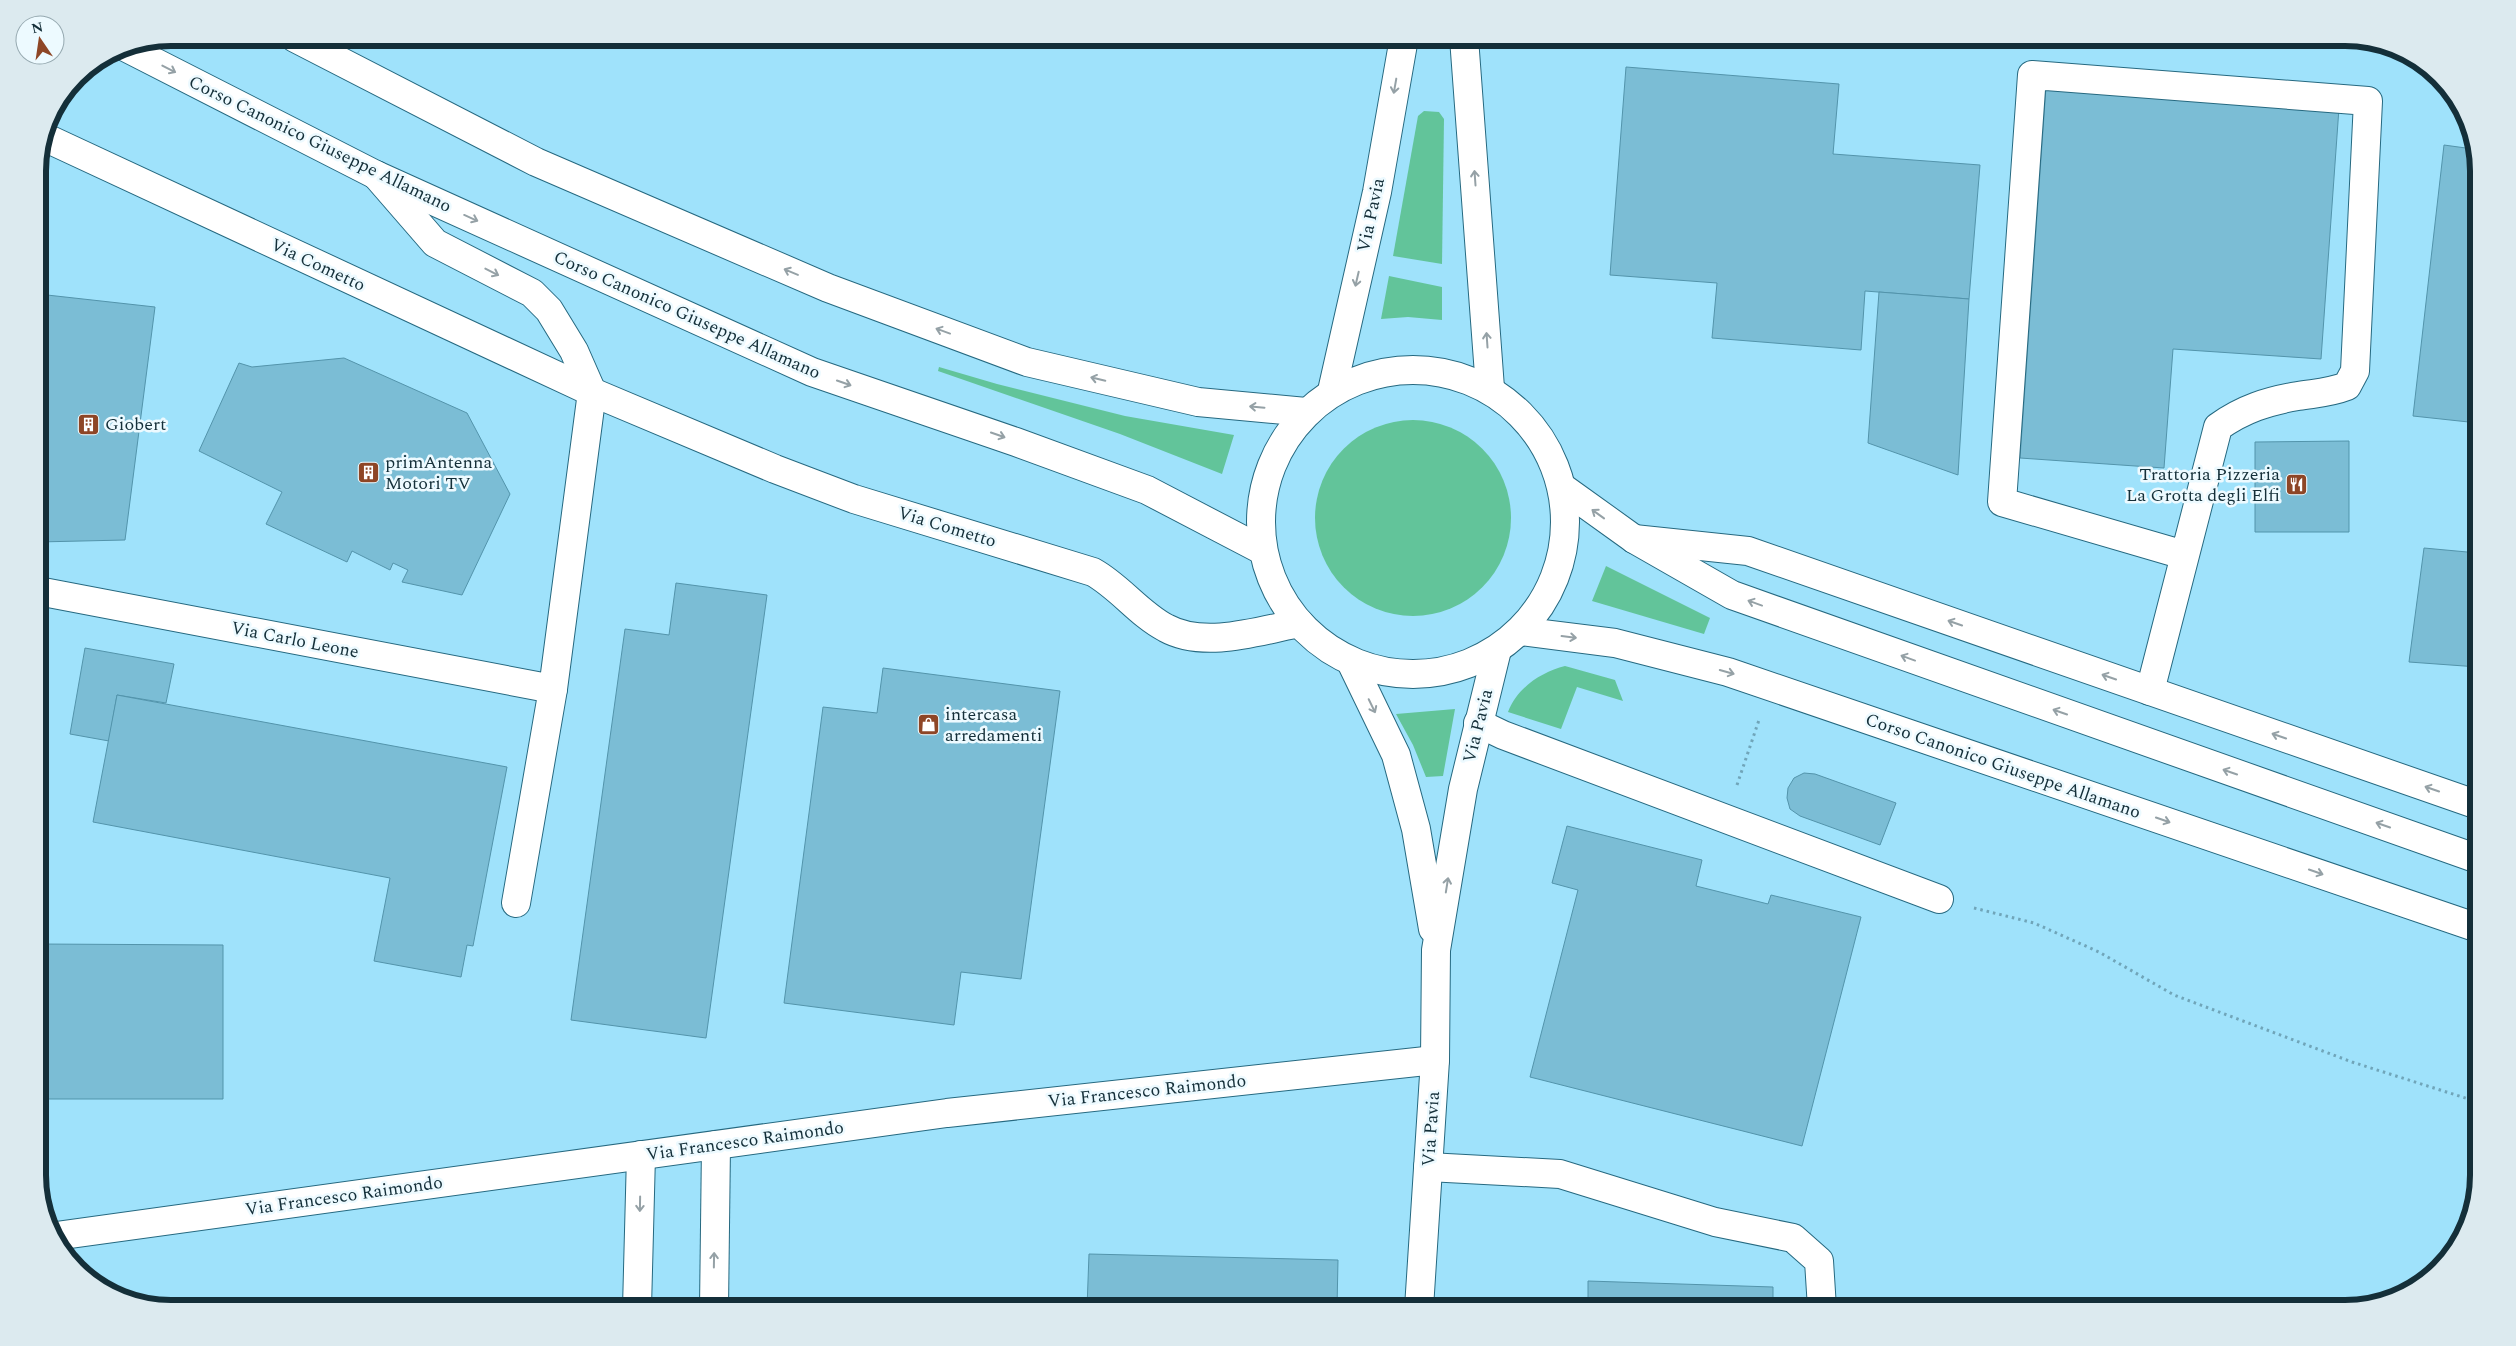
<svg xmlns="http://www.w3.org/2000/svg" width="2516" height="1346" font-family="Spectral,serif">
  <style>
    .green { fill: #62c49a }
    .building { fill: #7bbdd5; stroke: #5394ab }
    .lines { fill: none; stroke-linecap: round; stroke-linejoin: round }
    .minor-casing { stroke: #266980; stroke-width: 30 }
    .major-casing { stroke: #266980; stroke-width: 30 }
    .path { stroke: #70a5b9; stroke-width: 3; stroke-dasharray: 2.5 4; stroke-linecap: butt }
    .minor { stroke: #fff; stroke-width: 28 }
    .major { stroke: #fff; stroke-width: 28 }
    .oneway { stroke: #95a1a6 }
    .labels { text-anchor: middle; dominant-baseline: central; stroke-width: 5; stroke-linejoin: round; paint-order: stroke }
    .street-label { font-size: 18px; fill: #142f39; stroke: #edfaff }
    .poi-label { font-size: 18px; fill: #142f39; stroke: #edfaff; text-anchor: start }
    .rim { fill: none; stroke: #142f39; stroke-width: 6 }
  </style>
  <rect width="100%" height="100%" fill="#9fe2fb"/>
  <!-- green -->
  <g class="green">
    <polygon points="1424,111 1439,112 1444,119 1442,264 1393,256 1418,116"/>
    <polygon points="1389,276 1442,287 1442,320 1408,317 1381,319"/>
    <polygon points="939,367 997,384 1125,416 1234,435 1222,474 1120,434 938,371"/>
    <circle cx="1413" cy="518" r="98"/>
    <polygon points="1606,566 1710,618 1704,634 1592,601"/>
    <path d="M1565,666L1615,680L1623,701L1577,687L1561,729L1508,712C1517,688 1541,672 1565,666Z"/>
    <polygon points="1455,709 1443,776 1426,777 1413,745 1396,714"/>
  </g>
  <!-- building -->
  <g class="building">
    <polygon points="1540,38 1586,38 1586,45 1540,43"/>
    <polygon points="1626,67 1839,84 1833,154 1980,165 1969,299 1865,291 1861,350 1712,338 1717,283 1610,275"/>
    <polygon points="2046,87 2339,108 2321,359 2173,349 2164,468 2020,458"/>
    <polygon points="2444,145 2473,149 2478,163 2478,423 2413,416"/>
    <polygon points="1879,292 1969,299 1958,475 1868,443"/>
    <polygon points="38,294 155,307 125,540 38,542"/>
    <polygon points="344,358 467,413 510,494 462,595 402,582 408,570 393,563 390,570 352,551 347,562 266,524 282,492 199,451 239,363 252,367"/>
    <polygon points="2349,441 2349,532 2255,532 2255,442"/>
    <polygon points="2424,548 2478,553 2478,667 2409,662"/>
    <polygon points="676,583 767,595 706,1038 571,1020 625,629 669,635"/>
    <polygon points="85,648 174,664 166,703 117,695 109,741 70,734"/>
    <polygon points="883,668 1060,691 1021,979 961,972 954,1025 784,1003 823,707 877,713"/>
    <polygon points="117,695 507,767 473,946 467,945 461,977 374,961 390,878 93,822"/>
    <polygon points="1804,773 1815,774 1896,803 1880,845 1800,816 1790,809 1787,798 1788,788 1794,778"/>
    <polygon points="1567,826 1702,860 1696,886 1768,904 1771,895 1861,917 1802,1146 1530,1077 1578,890 1552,883"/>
    <polygon points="38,944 223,945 223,1099 38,1099"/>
    <polygon points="1089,1254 1338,1260 1337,1308 1087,1308"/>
    <polygon points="1588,1281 1773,1287 1773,1308 1588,1308"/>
  </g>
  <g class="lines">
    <defs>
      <g id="minor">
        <polyline points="1464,38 1490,388"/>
        <path d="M44,137L592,392L775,469L854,499L1093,572C1120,587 1139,614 1166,628C1204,649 1259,631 1299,623"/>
        <polyline points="376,175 435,243 532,293 549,310 574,351 592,392 553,689 516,903"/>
        <polyline points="1332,391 1377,192 1404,38"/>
        <polyline points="1634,539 1748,551 2478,805"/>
        <polyline points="38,591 553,689"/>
        <polyline points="1351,662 1396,755 1416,829 1433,929"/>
        <path d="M2150,691L2218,427C2243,409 2268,401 2298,396C2316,393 2329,393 2347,386L2355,371L2368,101L2032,75L2002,502L2184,555"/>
        <polyline points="1478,723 1503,735 1939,899"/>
        <polyline points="1428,1167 1560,1174 1715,1222 1793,1238 1819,1261 1822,1308"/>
        <polyline points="56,1236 947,1113 1435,1060"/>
        <polyline points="637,1308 641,1155"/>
        <polyline points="714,1308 716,1145"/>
        <polyline points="1419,1308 1435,1060 1436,950 1463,789 1497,650"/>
      </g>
      <g id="major">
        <polyline points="295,38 536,162 828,288 1027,362 1198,402 1306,412"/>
        <polyline points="125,47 376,175 812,372 1016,442 1147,490 1262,550"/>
        <circle cx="1413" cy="522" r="152"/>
        <polyline points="1563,488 1634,539 1732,595 2478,859"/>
        <polyline points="1520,631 1615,643 1728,672 2478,928"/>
      </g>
    </defs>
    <!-- minor casing -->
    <use href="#minor" class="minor-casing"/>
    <!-- major casing -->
    <use href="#major" class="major-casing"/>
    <!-- path -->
    <g class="path">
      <polyline points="1737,785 1759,720"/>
      <polyline points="1974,908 2034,923 2099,952 2174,995 2352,1062 2478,1102"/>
    </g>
    <!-- minor -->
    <use href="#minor" class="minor"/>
    <!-- major -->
    <use href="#major" class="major"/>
  </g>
  <!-- one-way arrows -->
  <defs><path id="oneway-shaft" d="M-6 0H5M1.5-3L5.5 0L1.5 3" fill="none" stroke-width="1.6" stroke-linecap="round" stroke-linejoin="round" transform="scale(1.25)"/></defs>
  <g class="oneway">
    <use href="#oneway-shaft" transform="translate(169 69) rotate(27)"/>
    <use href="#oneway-shaft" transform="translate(1395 86) rotate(100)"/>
    <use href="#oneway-shaft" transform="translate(1475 178) rotate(-94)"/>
    <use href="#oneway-shaft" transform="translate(471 218) rotate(24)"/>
    <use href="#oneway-shaft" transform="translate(492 272) rotate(27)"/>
    <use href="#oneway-shaft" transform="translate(791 272) rotate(-157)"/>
    <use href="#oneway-shaft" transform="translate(1357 279) rotate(103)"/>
    <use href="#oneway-shaft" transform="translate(943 331) rotate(-160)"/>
    <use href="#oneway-shaft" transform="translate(1487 340) rotate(-94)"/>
    <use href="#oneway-shaft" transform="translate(1098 379) rotate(-167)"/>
    <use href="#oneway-shaft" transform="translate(844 383) rotate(19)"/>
    <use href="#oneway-shaft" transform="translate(1257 407) rotate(-175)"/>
    <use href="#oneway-shaft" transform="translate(998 435) rotate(19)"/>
    <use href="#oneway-shaft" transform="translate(1598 514) rotate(-144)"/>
    <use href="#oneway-shaft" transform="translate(1755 603) rotate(-160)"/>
    <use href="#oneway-shaft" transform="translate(1955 623) rotate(-161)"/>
    <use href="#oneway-shaft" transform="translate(1569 637) rotate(7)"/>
    <use href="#oneway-shaft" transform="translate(1908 658) rotate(-160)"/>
    <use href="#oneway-shaft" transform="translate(1727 672) rotate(16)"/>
    <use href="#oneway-shaft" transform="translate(2109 677) rotate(-161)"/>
    <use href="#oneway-shaft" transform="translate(1372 706) rotate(64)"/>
    <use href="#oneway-shaft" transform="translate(2060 712) rotate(-161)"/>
    <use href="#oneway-shaft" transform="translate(2279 736) rotate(-161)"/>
    <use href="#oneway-shaft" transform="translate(2230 772) rotate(-161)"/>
    <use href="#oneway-shaft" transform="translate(2432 789) rotate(-161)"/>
    <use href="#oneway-shaft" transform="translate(2163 820) rotate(19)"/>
    <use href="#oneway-shaft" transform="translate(2383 825) rotate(-161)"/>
    <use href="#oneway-shaft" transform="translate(2316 872) rotate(19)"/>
    <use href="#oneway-shaft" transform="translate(1447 885) rotate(-81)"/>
    <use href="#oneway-shaft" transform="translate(640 1204) rotate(91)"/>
    <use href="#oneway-shaft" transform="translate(714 1260) rotate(-89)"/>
  </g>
  <!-- icons -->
  <defs>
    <symbol id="building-square" viewBox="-11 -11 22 22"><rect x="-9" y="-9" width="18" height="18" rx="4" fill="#8e4626" stroke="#edfaff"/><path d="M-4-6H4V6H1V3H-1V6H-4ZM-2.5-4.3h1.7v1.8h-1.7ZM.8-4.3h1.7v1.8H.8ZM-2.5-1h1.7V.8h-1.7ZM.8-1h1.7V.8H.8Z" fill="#fff"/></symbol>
    <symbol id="restaurant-square" viewBox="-11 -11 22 22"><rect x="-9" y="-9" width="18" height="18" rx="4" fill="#8e4626" stroke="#edfaff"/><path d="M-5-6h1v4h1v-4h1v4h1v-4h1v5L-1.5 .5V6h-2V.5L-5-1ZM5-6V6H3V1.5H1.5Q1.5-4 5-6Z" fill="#fff"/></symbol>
    <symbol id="shop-square" viewBox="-11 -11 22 22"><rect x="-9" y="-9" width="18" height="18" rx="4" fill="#8e4626" stroke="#edfaff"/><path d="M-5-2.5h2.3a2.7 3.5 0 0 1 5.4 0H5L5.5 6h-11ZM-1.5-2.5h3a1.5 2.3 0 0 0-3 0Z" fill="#fff"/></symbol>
  </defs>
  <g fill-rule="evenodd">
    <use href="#building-square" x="76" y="412" width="25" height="25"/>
    <use href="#building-square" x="356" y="460" width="25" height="25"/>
    <use href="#restaurant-square" x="2284" y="472" width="25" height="25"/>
    <use href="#shop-square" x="916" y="712" width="25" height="25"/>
  </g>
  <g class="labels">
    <!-- street labels -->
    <g class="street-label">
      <text transform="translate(320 144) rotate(26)">Corso Canonico Giuseppe Allamano</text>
      <text transform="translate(1371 215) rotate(-78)">Via Pavia</text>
      <text transform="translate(318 265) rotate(25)">Via Cometto</text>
      <text transform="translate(687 315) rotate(24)">Corso Canonico Giuseppe Allamano</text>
      <text transform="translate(947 527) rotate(17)">Via Cometto</text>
      <text transform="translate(295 640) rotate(11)">Via Carlo Leone</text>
      <text transform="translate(1478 726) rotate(-76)">Via Pavia</text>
      <text transform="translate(2003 766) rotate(19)">Corso Canonico Giuseppe Allamano</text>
      <text transform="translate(1147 1091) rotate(-6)">Via Francesco Raimondo</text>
      <text transform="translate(1431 1129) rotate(-86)">Via Pavia</text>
      <text transform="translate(745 1141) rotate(-8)">Via Francesco Raimondo</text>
      <text transform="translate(344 1196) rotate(-8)">Via Francesco Raimondo</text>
    </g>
    <!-- poi labels -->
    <g class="poi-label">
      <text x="105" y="424">Giobert</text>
      <text x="385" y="462">primAntenna<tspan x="385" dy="21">Motori TV</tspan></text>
      <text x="2280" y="474" text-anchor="end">Trattoria Pizzeria<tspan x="2280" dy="21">La Grotta degli Elfi</tspan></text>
      <text x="945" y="714">intercasa<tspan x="945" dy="21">arredamenti</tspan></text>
    </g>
  </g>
  <!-- crop -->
  <path d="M0 0H2516V1346H0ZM171 46H2345A125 125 0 0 1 2470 171V1175A125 125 0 0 1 2345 1300H171A125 125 0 0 1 46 1175V171A125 125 0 0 1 171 46Z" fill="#dceaef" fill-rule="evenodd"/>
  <path class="rim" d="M171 46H2345A125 125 0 0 1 2470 171V1175A125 125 0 0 1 2345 1300H171A125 125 0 0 1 46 1175V171A125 125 0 0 1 171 46Z"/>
  <!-- north arrow -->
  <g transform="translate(40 40) rotate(347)"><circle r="24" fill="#edfaff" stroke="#96a9b0"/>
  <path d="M0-4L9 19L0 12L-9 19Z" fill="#8e4626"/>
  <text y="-8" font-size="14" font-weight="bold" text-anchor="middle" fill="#142f39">N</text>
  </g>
</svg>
